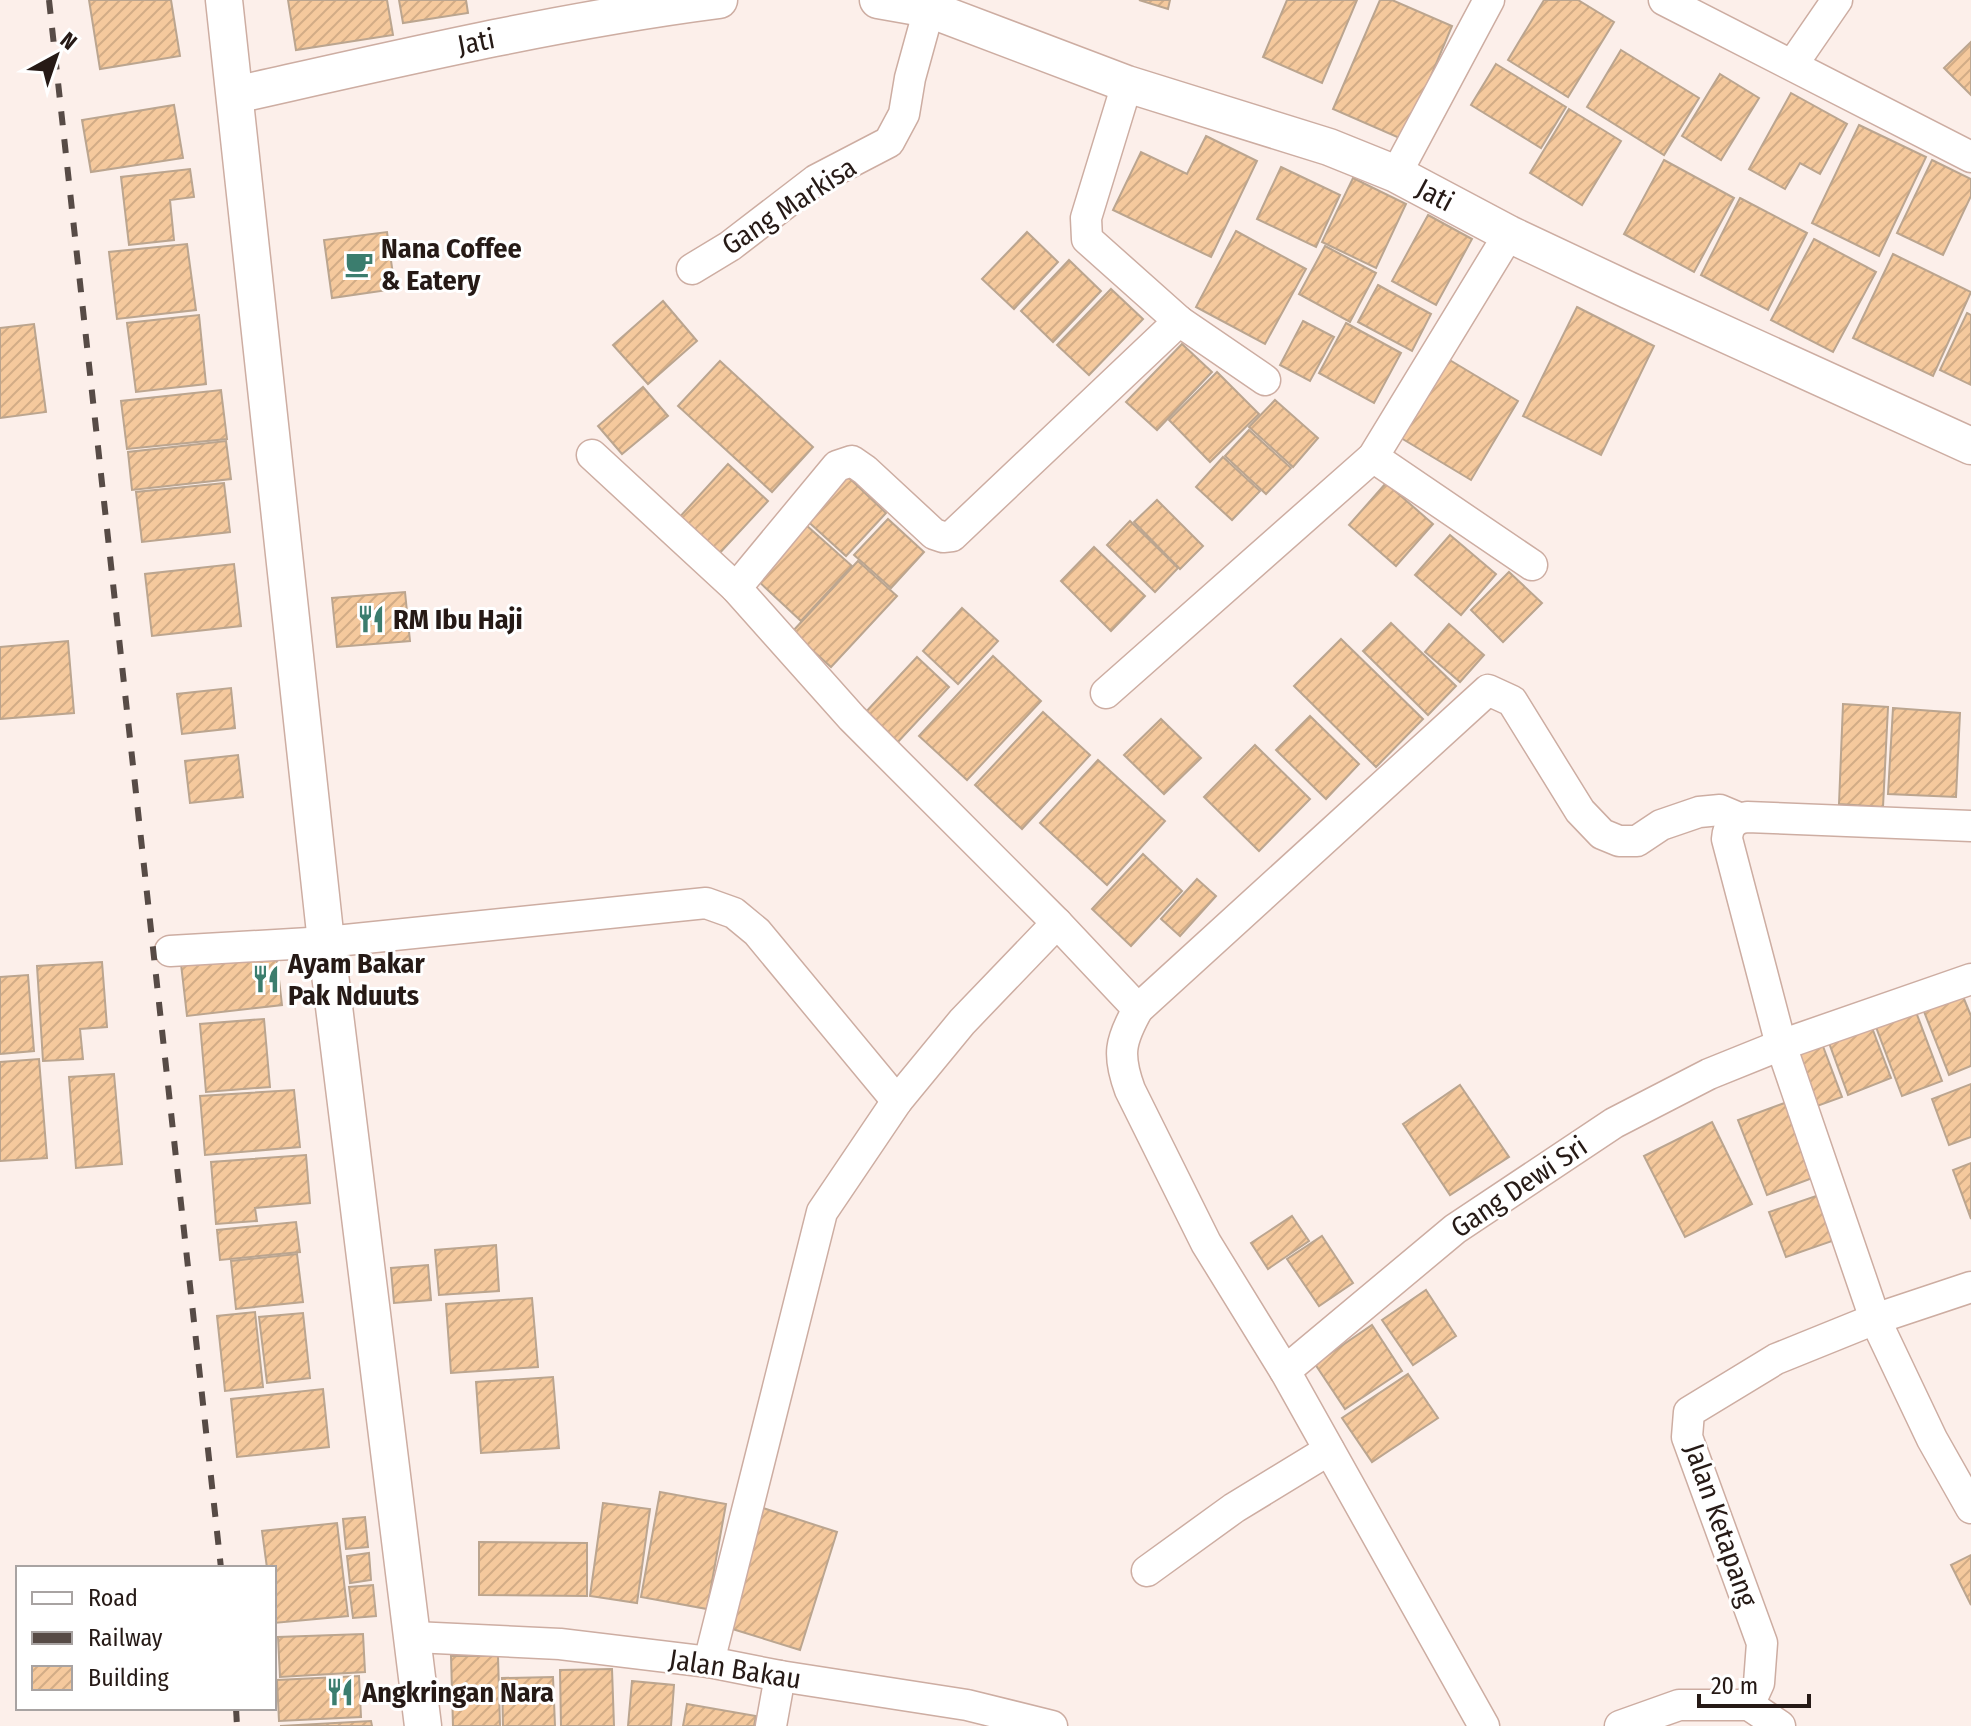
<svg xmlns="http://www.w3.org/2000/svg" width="1971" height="1726" font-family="'Fira Sans Condensed',sans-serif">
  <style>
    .building { fill: url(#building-hatch); stroke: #bba58f; stroke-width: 2 }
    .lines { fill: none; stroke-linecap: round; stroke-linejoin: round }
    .minor-casing { stroke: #cdada2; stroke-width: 33 }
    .tertiary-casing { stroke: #cdada2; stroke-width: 39 }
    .minor { stroke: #fff; stroke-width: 30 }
    .tertiary { stroke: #fff; stroke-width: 36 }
    .rail { stroke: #574b46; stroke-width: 6; stroke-dasharray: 14 14; stroke-linecap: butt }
    .labels { text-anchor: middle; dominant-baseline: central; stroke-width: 6; stroke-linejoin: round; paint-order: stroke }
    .street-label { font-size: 28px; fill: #261a16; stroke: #fff }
    .poi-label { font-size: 28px; font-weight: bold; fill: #261a16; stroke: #fff; text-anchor: start }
  </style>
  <defs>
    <pattern id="building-hatch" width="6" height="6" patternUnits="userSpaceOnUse" patternTransform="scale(2)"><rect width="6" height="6" fill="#f5c99d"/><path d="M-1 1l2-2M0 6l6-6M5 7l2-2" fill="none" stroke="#d2ac86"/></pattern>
  </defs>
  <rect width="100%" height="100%" fill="#fcefea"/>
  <!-- building -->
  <g class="building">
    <polygon points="89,0 171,0 180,56 100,69"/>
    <polygon points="288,0 387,0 393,35 296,50"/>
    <polygon points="399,0 466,0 468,13 403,23"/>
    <polygon points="1139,0 1170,0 1168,9"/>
    <polygon points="1287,0 1357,0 1322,83 1263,57"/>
    <polygon points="1380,0 1392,0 1452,26 1404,140 1333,109"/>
    <polygon points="1544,0 1578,0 1614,22 1568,97 1508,60"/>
    <polygon points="1971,42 1971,95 1944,68"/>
    <polygon points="1621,50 1699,98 1664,155 1587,107"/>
    <polygon points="1496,64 1566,107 1541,148 1471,105"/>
    <polygon points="1720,74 1759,98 1721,160 1682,136"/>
    <polygon points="1791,93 1847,124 1820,174 1800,163 1785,189 1749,169"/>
    <polygon points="174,105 183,158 91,172 82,120"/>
    <polygon points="1569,109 1621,141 1582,205 1530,173"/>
    <polygon points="1859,125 1926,157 1879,256 1812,223"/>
    <polygon points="1206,136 1257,161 1211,257 1113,210 1141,152 1187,174"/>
    <polygon points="1664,160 1734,198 1694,272 1624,234"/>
    <polygon points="1932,160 1971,179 1971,196 1943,255 1897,233"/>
    <polygon points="1281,167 1340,195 1316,247 1257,219"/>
    <polygon points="190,169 194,197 170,200 174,240 129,245 121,177"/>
    <polygon points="1353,178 1406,204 1376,268 1322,242"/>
    <polygon points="1740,198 1807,233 1768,310 1701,275"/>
    <polygon points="1428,215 1472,239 1436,305 1392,281"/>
    <polygon points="1236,231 1306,269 1265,344 1196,307"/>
    <polygon points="387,232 395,289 332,298 324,240"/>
    <polygon points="1027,232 1058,262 1014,309 982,279"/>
    <polygon points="1814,239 1876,272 1833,352 1771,320"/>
    <polygon points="187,244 196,310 117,319 109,252"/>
    <polygon points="1325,246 1376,273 1350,322 1299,294"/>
    <polygon points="1893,254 1971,292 1933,376 1853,338"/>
    <polygon points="1069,260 1101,291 1053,342 1021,311"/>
    <polygon points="1378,285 1431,314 1412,351 1358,322"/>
    <polygon points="1111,289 1143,319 1089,375 1057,345"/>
    <polygon points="663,301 697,341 648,384 613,345"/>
    <polygon points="1577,307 1654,346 1601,455 1523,416"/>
    <polygon points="1967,313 1971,315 1971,385 1940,370"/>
    <polygon points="199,315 206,384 136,392 127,323"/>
    <polygon points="1303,321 1334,337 1310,381 1280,365"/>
    <polygon points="1346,323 1401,353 1374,403 1319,373"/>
    <polygon points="34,324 46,412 0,418 0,328"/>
    <polygon points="1182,344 1212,372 1157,430 1126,402"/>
    <polygon points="1443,356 1518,401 1471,480 1396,435"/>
    <polygon points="720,361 813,447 772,492 678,406"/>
    <polygon points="1217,372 1259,414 1210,462 1169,420"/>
    <polygon points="643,387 668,416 622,454 598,426"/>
    <polygon points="221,390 227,439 127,449 121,401"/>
    <polygon points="1275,400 1318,438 1293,467 1249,427"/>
    <polygon points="1249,430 1291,468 1266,494 1225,456"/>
    <polygon points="226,441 231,479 132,490 128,452"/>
    <polygon points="1223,457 1260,491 1232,520 1196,487"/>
    <polygon points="728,464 768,501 716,557 677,520"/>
    <polygon points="844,473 886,513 846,556 803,517"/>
    <polygon points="224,483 230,532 142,542 136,492"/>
    <polygon points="1386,483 1433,524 1396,566 1349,525"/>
    <polygon points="1157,500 1203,546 1180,569 1134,522"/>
    <polygon points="888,519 924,552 891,588 854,555"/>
    <polygon points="1130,521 1178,568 1155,592 1107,545"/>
    <polygon points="806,525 852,566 801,621 756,579"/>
    <polygon points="1450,535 1496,574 1461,615 1415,575"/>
    <polygon points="1094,547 1145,596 1111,631 1061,581"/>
    <polygon points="858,561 897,596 831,667 792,632"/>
    <polygon points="234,564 241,626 152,636 145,574"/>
    <polygon points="1509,572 1542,603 1503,642 1471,610"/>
    <polygon points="405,592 410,641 337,647 332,598"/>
    <polygon points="962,608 998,641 958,684 923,651"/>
    <polygon points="1391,623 1456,686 1428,715 1363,651"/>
    <polygon points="1449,624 1484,655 1460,682 1425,652"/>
    <polygon points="1341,639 1423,719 1376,767 1294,686"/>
    <polygon points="68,641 74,713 0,719 0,647"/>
    <polygon points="993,656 1041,701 967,780 919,736"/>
    <polygon points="917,657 949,687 896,744 864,714"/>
    <polygon points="231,688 235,728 182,734 177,694"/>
    <polygon points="1843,704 1888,707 1883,807 1839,804"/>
    <polygon points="1893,708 1960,713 1956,797 1888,794"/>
    <polygon points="1043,712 1090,755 1022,829 975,785"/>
    <polygon points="1310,716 1359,764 1326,799 1276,750"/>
    <polygon points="1161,719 1201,758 1164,794 1124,755"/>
    <polygon points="1255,745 1310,799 1259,851 1204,797"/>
    <polygon points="238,755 243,797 190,803 185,761"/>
    <polygon points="1098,760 1165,821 1107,885 1040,823"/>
    <polygon points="1143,854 1182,891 1131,946 1092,909"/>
    <polygon points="1197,879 1216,896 1180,936 1161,919"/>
    <polygon points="276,954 282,1005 187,1016 181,964"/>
    <polygon points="102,962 107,1027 80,1029 83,1059 43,1061 37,966"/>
    <polygon points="28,975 34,1051 0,1054 0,977"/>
    <polygon points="1962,994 1971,1016 1971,1066 1949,1075 1923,1009"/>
    <polygon points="1916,1012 1942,1081 1902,1096 1876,1027"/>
    <polygon points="264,1019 270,1087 206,1092 200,1024"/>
    <polygon points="1871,1025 1891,1078 1848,1095 1828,1040"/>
    <polygon points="1821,1041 1842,1097 1806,1110 1785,1054"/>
    <polygon points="39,1059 47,1158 0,1161 0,1062"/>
    <polygon points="114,1074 122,1164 76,1168 69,1077"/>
    <polygon points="1971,1084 1971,1137 1949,1145 1932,1099"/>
    <polygon points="1460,1085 1509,1157 1450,1195 1403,1124"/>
    <polygon points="294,1090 300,1147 205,1155 200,1096"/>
    <polygon points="1790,1101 1818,1176 1767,1195 1738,1120"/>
    <polygon points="1712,1122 1752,1204 1685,1237 1644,1156"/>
    <polygon points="306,1155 310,1203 255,1208 257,1221 216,1224 211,1162"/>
    <polygon points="1971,1163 1971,1219 1953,1170"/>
    <polygon points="1822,1194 1838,1239 1786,1257 1769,1212"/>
    <polygon points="1292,1216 1309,1241 1268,1269 1251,1243"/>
    <polygon points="296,1222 300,1252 220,1260 217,1230"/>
    <polygon points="1322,1236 1353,1283 1319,1306 1287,1259"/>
    <polygon points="496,1245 499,1291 439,1295 435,1250"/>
    <polygon points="297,1254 303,1302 236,1309 231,1261"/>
    <polygon points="428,1265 431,1300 394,1303 391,1268"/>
    <polygon points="1426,1290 1456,1336 1413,1365 1382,1320"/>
    <polygon points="532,1298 538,1367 451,1373 446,1304"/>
    <polygon points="255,1312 263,1387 225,1391 217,1316"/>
    <polygon points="303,1313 310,1378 267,1383 259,1317"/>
    <polygon points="1372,1325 1402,1371 1345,1409 1315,1364"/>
    <polygon points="1408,1374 1438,1418 1372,1462 1342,1418"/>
    <polygon points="553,1377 559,1448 481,1453 476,1382"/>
    <polygon points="323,1389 329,1447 237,1457 231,1399"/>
    <polygon points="660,1492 726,1504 707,1609 641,1597"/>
    <polygon points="603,1503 650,1509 637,1603 590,1596"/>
    <polygon points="763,1508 837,1532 800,1650 726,1627"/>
    <polygon points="365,1517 368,1547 346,1549 343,1519"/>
    <polygon points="337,1523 348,1616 274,1623 274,1568 267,1568 262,1531"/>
    <polygon points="479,1542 587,1543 587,1596 479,1595"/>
    <polygon points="369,1553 371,1580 350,1583 347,1556"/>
    <polygon points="1971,1555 1971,1605 1951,1565"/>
    <polygon points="373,1585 376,1616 353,1618 349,1587"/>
    <polygon points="363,1634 365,1672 280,1677 278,1637"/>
    <polygon points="451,1656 498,1656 500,1726 453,1726"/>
    <polygon points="612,1669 614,1726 561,1726 560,1670"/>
    <polygon points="359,1676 361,1717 279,1721 277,1680"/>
    <polygon points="553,1677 555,1726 503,1726 502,1678"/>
    <polygon points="632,1681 674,1685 671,1726 628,1726"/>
    <polygon points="687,1704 756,1716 754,1726 683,1726"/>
    <polygon points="371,1721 372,1726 280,1726"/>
  </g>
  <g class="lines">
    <defs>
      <g id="minor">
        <polyline points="1664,0 1971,157"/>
        <polyline points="1793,64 1837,0"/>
        <polyline points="1127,84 1086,218 1087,239 1179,321 1265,380"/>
        <polyline points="1396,174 1489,0"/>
        <polyline points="692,269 730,246 816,180 889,142 904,114 910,78 929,9"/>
        <polyline points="592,455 736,588 852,718 1057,923 1138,1009"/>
        <polyline points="1373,457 1532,565"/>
        <polyline points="736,588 837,466 852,461 865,470 934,534 943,537 952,536 1179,321"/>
        <polyline points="1106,693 1373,457 1509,234"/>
        <path d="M1971,826L1747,817C1734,819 1728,825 1727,839L1781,1045L1875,1319L1932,1439L1971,1508"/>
        <polyline points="170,951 326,942 706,903 734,913 757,932 897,1101"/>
        <polyline points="1285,1371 1455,1229 1614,1123 1709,1074 1781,1045 1971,979"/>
        <polyline points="1147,1571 1234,1508 1329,1450"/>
        <polyline points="414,1637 560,1644 709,1662 780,1676 967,1705 1052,1726"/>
        <polyline points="709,1662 822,1212 897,1101 962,1022 1057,923"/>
        <polyline points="1749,1705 1759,1683 1762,1643 1687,1437 1689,1412 1776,1359 1875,1319 1971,1287"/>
        <polyline points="771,1726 780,1676"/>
        <path d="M1484,1726L1285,1371L1206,1243L1130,1090C1117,1055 1120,1041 1138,1009L1488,690L1512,701L1580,811L1602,834L1619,841H1637L1661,825L1699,812L1720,810L1739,818"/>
        <polyline points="1620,1726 1679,1705 1749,1705 1780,1726"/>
      </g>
      <g id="tertiary">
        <polyline points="224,0 326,942 423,1726"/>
        <polyline points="878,0 929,9 1127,84 1329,147 1396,174 1509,234 1628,290 1971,446"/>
        <path d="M235,95C396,59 556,21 719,0"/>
      </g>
    </defs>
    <!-- minor casing -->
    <use href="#minor" class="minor-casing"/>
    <!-- tertiary casing -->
    <use href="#tertiary" class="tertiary-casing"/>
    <!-- minor -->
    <use href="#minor" class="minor"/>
    <!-- tertiary -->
    <use href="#tertiary" class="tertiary"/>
    <!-- rail -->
    <g class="rail">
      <polyline points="49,0 221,1568"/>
      <polyline points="236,1708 237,1726"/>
    </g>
  </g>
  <!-- icons -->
  <defs>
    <symbol id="cafe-bare" viewBox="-9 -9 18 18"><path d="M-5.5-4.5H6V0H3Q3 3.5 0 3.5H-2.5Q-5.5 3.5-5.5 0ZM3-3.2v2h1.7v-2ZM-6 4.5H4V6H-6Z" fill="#3b7d6e" stroke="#fff" stroke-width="2.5" paint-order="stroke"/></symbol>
    <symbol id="restaurant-bare" viewBox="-9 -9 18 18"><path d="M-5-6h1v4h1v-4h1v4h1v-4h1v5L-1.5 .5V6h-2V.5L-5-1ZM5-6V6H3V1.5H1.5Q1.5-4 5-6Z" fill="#3b7d6e" stroke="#fff" stroke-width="2.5" paint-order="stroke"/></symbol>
  </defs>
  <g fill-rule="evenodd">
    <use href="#cafe-bare" x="339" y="244" width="40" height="40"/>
    <use href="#restaurant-bare" x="351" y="599" width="40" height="40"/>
    <use href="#restaurant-bare" x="246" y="959" width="40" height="40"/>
    <use href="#restaurant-bare" x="320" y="1672" width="40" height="40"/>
  </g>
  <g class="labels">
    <!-- street labels -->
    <g class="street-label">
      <text transform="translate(476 42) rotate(-11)">Jati</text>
      <text transform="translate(1435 195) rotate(28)">Jati</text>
      <text transform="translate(789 206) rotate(-33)">Gang Markisa</text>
      <text transform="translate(1519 1187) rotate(-34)">Gang Dewi Sri</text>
      <text transform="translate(1721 1525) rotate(71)">Jalan Ketapang</text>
      <text transform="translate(735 1669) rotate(9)">Jalan Bakau</text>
    </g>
    <!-- poi labels -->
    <g class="poi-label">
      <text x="381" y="248">Nana Coffee<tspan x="381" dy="32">&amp; Eatery</tspan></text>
      <text x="393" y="619">RM Ibu Haji</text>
      <text x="288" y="963">Ayam Bakar<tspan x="288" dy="32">Pak Nduuts</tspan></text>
      <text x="362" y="1692">Angkringan Nara</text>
    </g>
  </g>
  <!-- legend -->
  <rect x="16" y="1566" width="260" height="144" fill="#ffffff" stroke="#a8a3a2" stroke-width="2"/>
  <rect x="32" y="1592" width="40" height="12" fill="#ffffff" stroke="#a8a3a2" stroke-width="2"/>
  <text x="88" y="1606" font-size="24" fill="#261a16">Road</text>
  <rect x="32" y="1632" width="40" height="12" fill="#574b46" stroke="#a8a3a2" stroke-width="2"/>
  <text x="88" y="1646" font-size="24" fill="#261a16">Railway</text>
  <rect x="32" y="1666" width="40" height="24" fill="url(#building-hatch)" stroke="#a8a3a2" stroke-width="2"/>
  <text x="88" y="1686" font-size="24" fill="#261a16">Building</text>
  <!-- north arrow -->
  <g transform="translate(56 56) rotate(40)" stroke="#ffffff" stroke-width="6" paint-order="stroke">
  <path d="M0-6L14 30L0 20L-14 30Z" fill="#261a16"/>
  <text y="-12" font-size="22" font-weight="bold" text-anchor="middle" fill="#261a16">N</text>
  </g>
  <!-- scale -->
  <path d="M1699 1694v12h110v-12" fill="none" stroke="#261a16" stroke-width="4"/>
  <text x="1711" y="1694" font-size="24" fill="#261a16" stroke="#ffffff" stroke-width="6" paint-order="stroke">20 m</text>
</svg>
